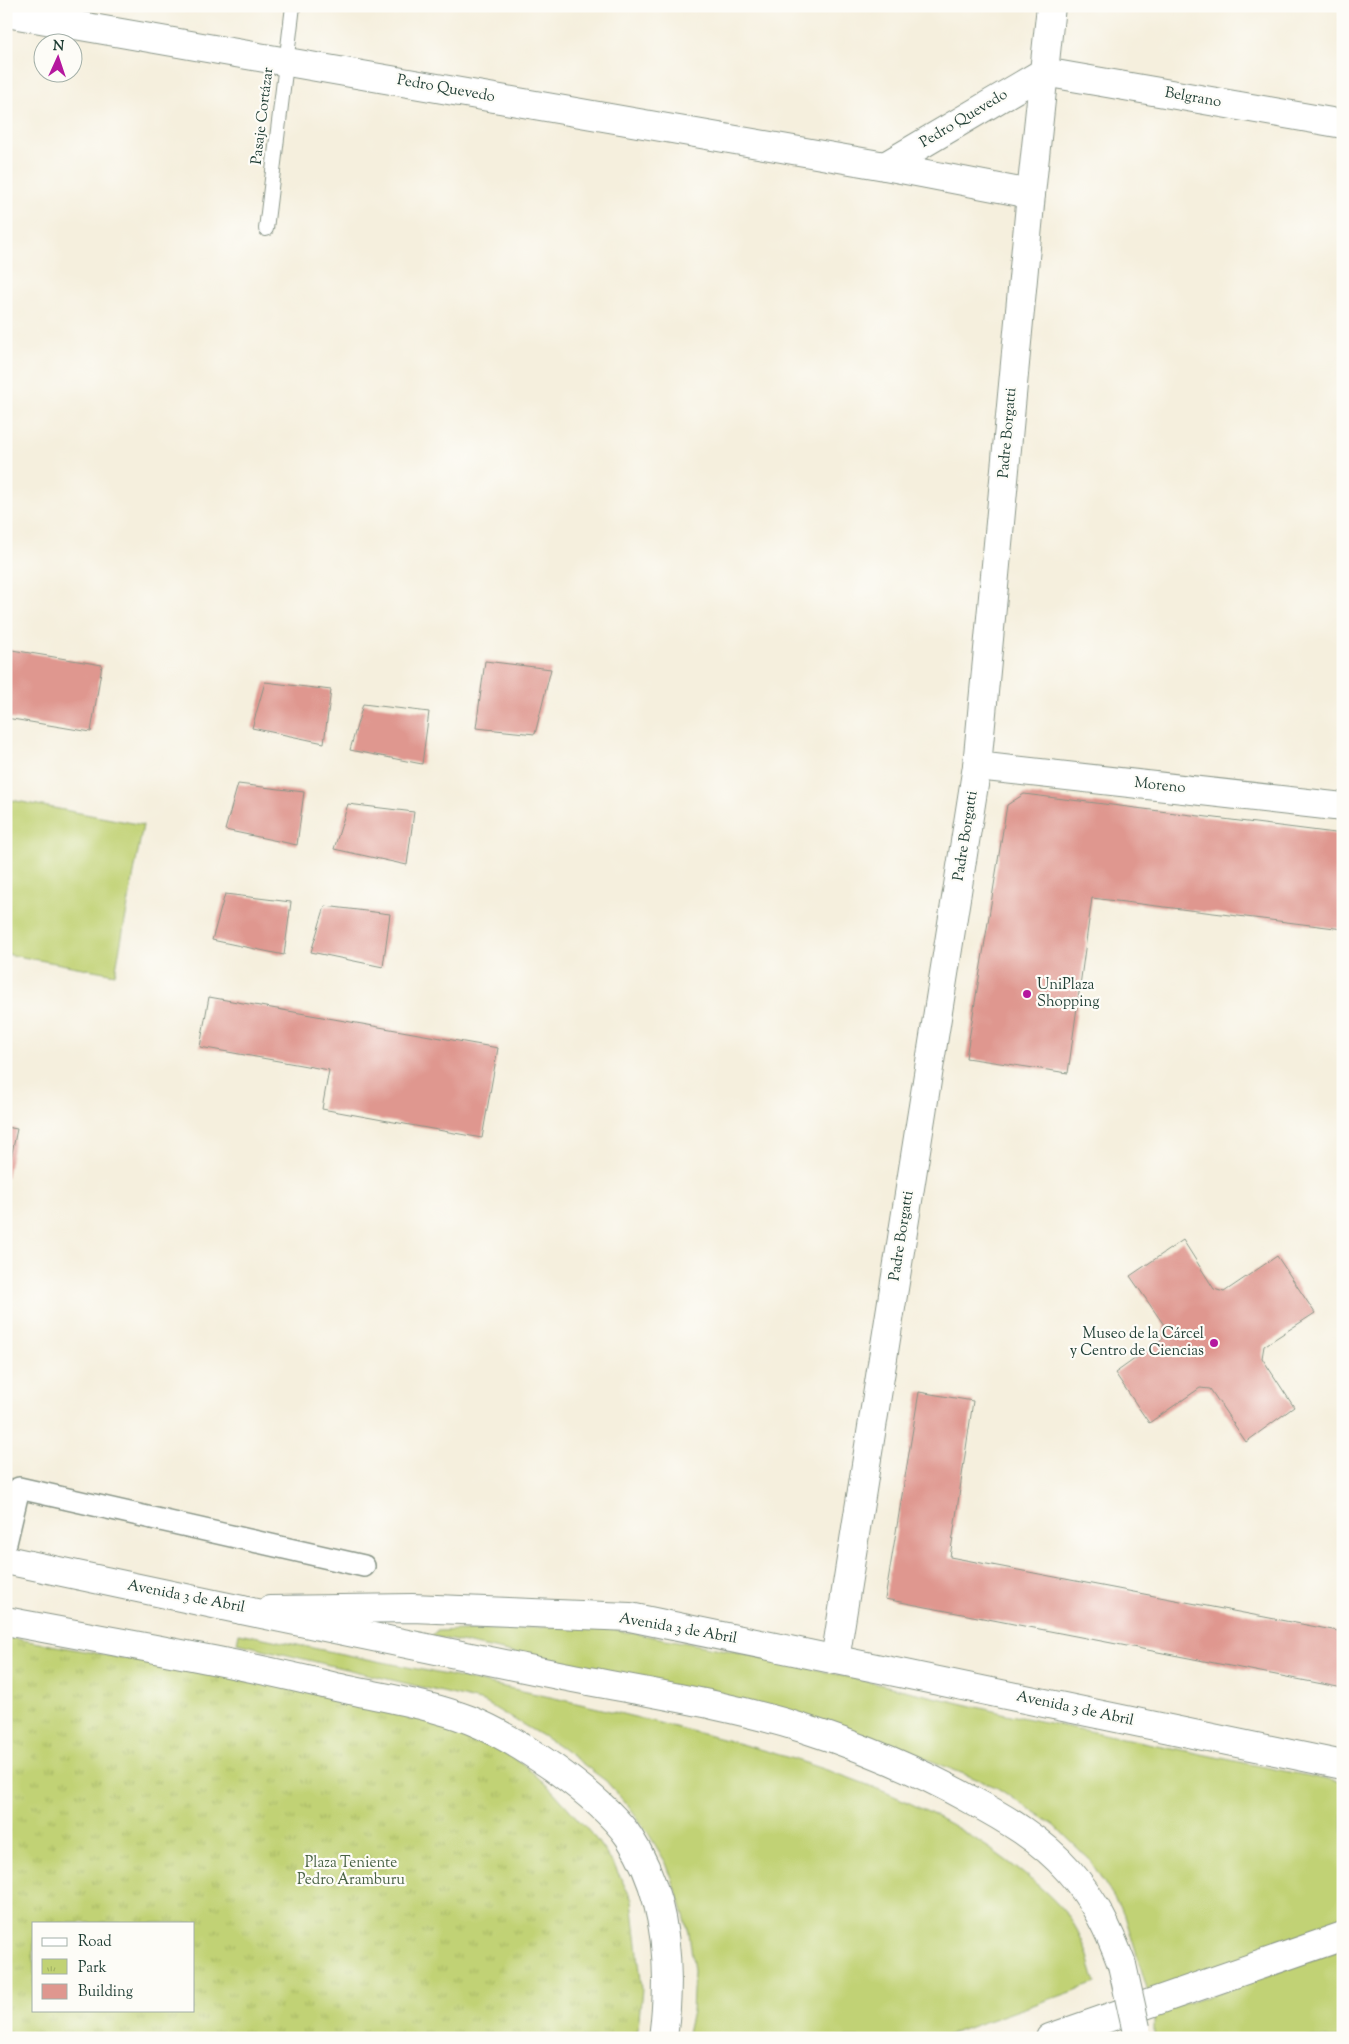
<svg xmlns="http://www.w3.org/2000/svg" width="1349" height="2044" font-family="'Sorts Mill Goudy',serif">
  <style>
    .grass { fill: #c1d274; stroke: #708854 }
    .park { fill: url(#park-tufts); stroke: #708854; fill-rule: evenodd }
    .building { fill: #df978f }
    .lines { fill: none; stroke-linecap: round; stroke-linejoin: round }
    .service-casing { stroke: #8a9688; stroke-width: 16 }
    .pedestrian-casing { stroke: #8a9688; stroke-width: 24 }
    .minor-casing { stroke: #8a9688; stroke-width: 30 }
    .secondary-casing { stroke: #8a9688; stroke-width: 30 }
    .primary-casing { stroke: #8a9688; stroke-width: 30 }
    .trunk-casing { stroke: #8a9688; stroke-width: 30 }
    .service { stroke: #fff; stroke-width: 14 }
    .pedestrian { stroke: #fff; stroke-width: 21 }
    .minor { stroke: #fff; stroke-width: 28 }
    .secondary { stroke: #fff; stroke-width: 28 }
    .primary { stroke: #fff; stroke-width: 28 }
    .trunk { stroke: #fff; stroke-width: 28 }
    .trunk-bridge-casing { stroke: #8a9688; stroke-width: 30; stroke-linecap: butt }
    .trunk-bridge { stroke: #fff; stroke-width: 28 }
    .poi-dot { fill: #b5179e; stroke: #fdfcf7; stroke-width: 2 }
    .labels { text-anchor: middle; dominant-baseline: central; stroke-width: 4.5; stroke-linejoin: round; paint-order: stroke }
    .street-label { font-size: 15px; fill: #1f3d34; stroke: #fdfcf7 }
    .poi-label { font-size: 15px; fill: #1f3d34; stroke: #fdfcf7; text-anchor: start }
    .park-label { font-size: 15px; fill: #486244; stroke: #fdfcf7 }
  </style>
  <defs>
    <pattern id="park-tufts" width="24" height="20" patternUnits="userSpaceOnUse" patternTransform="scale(1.25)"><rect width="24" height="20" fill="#c1d274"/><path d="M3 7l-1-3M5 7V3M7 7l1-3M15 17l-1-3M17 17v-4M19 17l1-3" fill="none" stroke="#a5b565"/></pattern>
  </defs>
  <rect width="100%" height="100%" fill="#fdfcf7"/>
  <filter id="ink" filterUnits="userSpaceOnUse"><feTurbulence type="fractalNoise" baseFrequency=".02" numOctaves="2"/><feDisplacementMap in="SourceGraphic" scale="10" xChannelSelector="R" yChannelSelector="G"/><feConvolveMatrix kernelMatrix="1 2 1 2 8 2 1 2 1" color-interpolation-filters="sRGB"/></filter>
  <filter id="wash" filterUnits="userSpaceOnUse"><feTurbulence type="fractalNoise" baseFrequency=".0096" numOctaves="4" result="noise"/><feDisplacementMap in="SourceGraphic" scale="20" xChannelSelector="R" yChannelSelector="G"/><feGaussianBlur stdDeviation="1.12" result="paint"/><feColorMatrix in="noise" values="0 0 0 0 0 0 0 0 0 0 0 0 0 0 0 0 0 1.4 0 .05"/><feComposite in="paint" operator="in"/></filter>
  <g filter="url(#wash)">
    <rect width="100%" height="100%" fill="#f5efdd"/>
    <!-- grass -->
    <g class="grass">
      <polygon points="6,799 143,825 115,974 6,954"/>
      <polygon points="572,1626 610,1629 754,1655 1015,1716 1343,1783 1343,1927 1149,1995 1125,1916 1090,1860 1054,1825 996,1787 877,1739 726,1698 432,1636 436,1631"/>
      <path d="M239,1633C378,1662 518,1687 655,1722C779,1753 909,1785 1011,1864C1032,1880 1052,1896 1068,1916C1083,1935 1089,1960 1096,1983L939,2038H686L692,2011L694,1971L689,1933L678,1895L666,1863L648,1833L628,1806L606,1781L556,1744L484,1702L237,1643Z"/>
      <polygon points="1343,1949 1343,2038 1154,2038 1154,2015"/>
    </g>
    <!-- park -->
    <path class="park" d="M6,1637L285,1687L426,1719L464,1731L523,1764L551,1789L595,1838L614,1865L632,1900L642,1989L637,2038H6ZM34,1923H194V2010H34Z"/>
    <g id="blocks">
      <!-- building -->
      <g class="building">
        <polygon points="6,649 102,665 91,732 6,718"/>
        <polygon points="485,661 551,669 535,734 476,728"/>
        <polygon points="265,682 331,690 324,743 252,728"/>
        <polygon points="363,704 429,712 422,764 350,750"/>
        <polygon points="238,784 304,792 297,845 225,830"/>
        <polygon points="1024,794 1343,834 1343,929 1092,898 1068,1073 966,1058 1007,805"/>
        <polygon points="348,804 414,812 407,865 334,849"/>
        <polygon points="225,894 291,902 284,955 212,940"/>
        <polygon points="325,906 390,914 383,967 311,952"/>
        <polygon points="209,997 498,1048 482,1138 322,1109 329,1070 200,1047"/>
        <polygon points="6,1127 17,1129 7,1177 6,1177"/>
        <polygon points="1183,1240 1214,1289 1224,1292 1277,1256 1315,1313 1264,1346 1262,1358 1294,1407 1246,1442 1210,1389 1200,1388 1149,1423 1115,1373 1163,1339 1164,1325 1130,1276"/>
        <polygon points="919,1392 973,1401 950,1557 1343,1632 1343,1688 885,1599"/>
      </g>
    </g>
  </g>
  <g filter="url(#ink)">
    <use href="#blocks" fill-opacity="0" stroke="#8a9688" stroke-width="1"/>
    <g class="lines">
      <defs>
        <polyline id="service" points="266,229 293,6"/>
        <polyline id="pedestrian" points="6,1543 19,1488 364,1566"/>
        <g id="minor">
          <polyline points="6,13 885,166 1031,194"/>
          <polyline points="885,166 1044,72 1343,124"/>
          <polyline points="977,766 1343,807"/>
          <polyline points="835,1660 977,766 1031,194 1051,6"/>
        </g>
        <polyline id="secondary" points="270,1610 412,1608 630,1617 1343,1765"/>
        <polyline id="primary" points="6,1560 242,1610"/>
        <g id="trunk">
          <path d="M242,1610C349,1632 456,1654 563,1676C643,1692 727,1704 805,1729C862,1747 917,1770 969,1799C1005,1818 1042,1840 1069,1871C1094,1899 1109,1930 1122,1965"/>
          <path d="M6,1621C115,1642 225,1660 332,1686C378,1697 426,1703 470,1720C500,1732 528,1750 554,1768C579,1786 612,1812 629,1837C668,1897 672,1969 663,2038"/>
          <polyline points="1050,2038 1343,1936"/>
        </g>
      </defs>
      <!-- service casing -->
      <use href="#service" class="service-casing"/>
      <!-- pedestrian casing -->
      <use href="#pedestrian" class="pedestrian-casing"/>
      <!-- minor casing -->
      <use href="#minor" class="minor-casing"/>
      <!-- secondary casing -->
      <use href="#secondary" class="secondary-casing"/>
      <!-- primary casing -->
      <use href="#primary" class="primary-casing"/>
      <!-- trunk casing -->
      <use href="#trunk" class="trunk-casing"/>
      <!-- service -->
      <use href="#service" class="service"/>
      <!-- pedestrian -->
      <use href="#pedestrian" class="pedestrian"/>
      <!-- minor -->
      <use href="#minor" class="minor"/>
      <!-- secondary -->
      <use href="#secondary" class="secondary"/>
      <!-- primary -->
      <use href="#primary" class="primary"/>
      <!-- trunk -->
      <use href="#trunk" class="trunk"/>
      <defs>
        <polyline id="trunk-bridge" points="1122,1965 1136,2028"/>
      </defs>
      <!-- trunk-bridge casing -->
      <use href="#trunk-bridge" class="trunk-bridge-casing"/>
      <!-- trunk-bridge -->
      <use href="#trunk-bridge" class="trunk-bridge"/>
    </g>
  </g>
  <!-- markers -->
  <g class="poi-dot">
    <circle cx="1027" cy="994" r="5"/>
    <circle cx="1214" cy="1343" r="5"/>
  </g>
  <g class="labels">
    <!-- street labels -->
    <g class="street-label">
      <text transform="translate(446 89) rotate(10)">Pedro Quevedo</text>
      <text transform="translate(1193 98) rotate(10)">Belgrano</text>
      <text transform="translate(263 116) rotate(-83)">Pasaje Cortázar</text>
      <text transform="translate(964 119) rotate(-31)">Pedro Quevedo</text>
      <text transform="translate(1008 433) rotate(-85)">Padre Borgatti</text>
      <text transform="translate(1160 786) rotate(6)">Moreno</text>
      <text transform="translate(966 836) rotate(-81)">Padre Borgatti</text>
      <text transform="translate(902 1236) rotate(-81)">Padre Borgatti</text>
      <text transform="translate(186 1597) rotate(11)">Avenida 3 de Abril</text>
      <text transform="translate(678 1629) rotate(10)">Avenida 3 de Abril</text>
      <text transform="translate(1075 1709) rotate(12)">Avenida 3 de Abril</text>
    </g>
    <!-- poi labels -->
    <g class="poi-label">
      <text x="1037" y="985">UniPlaza<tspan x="1037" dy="17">Shopping</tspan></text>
      <text x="1204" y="1334" text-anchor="end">Museo de la Cárcel<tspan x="1204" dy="17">y Centro de Ciencias</tspan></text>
    </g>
    <!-- park labels -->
    <g class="park-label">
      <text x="351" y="1863">Plaza Teniente<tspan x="351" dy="17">Pedro Aramburu</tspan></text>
    </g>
  </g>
  <!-- margin -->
  <rect width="1349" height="2044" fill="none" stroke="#fdfcf7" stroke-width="25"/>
  <!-- legend -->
  <rect x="32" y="1922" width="162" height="90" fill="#fdfcf7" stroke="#a4b0a9"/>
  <rect x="42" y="1938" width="25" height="8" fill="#ffffff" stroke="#a4b0a9"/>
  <text x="78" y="1946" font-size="15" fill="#1f3d34">Road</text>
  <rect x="42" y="1959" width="25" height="15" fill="url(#park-tufts)" stroke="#a4b0a9"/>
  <text x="78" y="1972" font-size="15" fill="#1f3d34">Park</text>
  <rect x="42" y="1984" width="25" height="15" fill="#df978f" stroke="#a4b0a9"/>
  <text x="78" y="1996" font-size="15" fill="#1f3d34">Building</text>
  <!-- north arrow -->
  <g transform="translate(58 58) rotate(3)"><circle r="24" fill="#fdfcf7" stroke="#a4b0a9"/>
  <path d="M0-4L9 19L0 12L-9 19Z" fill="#b5179e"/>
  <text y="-8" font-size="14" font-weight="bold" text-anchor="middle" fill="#1f3d34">N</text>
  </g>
</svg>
